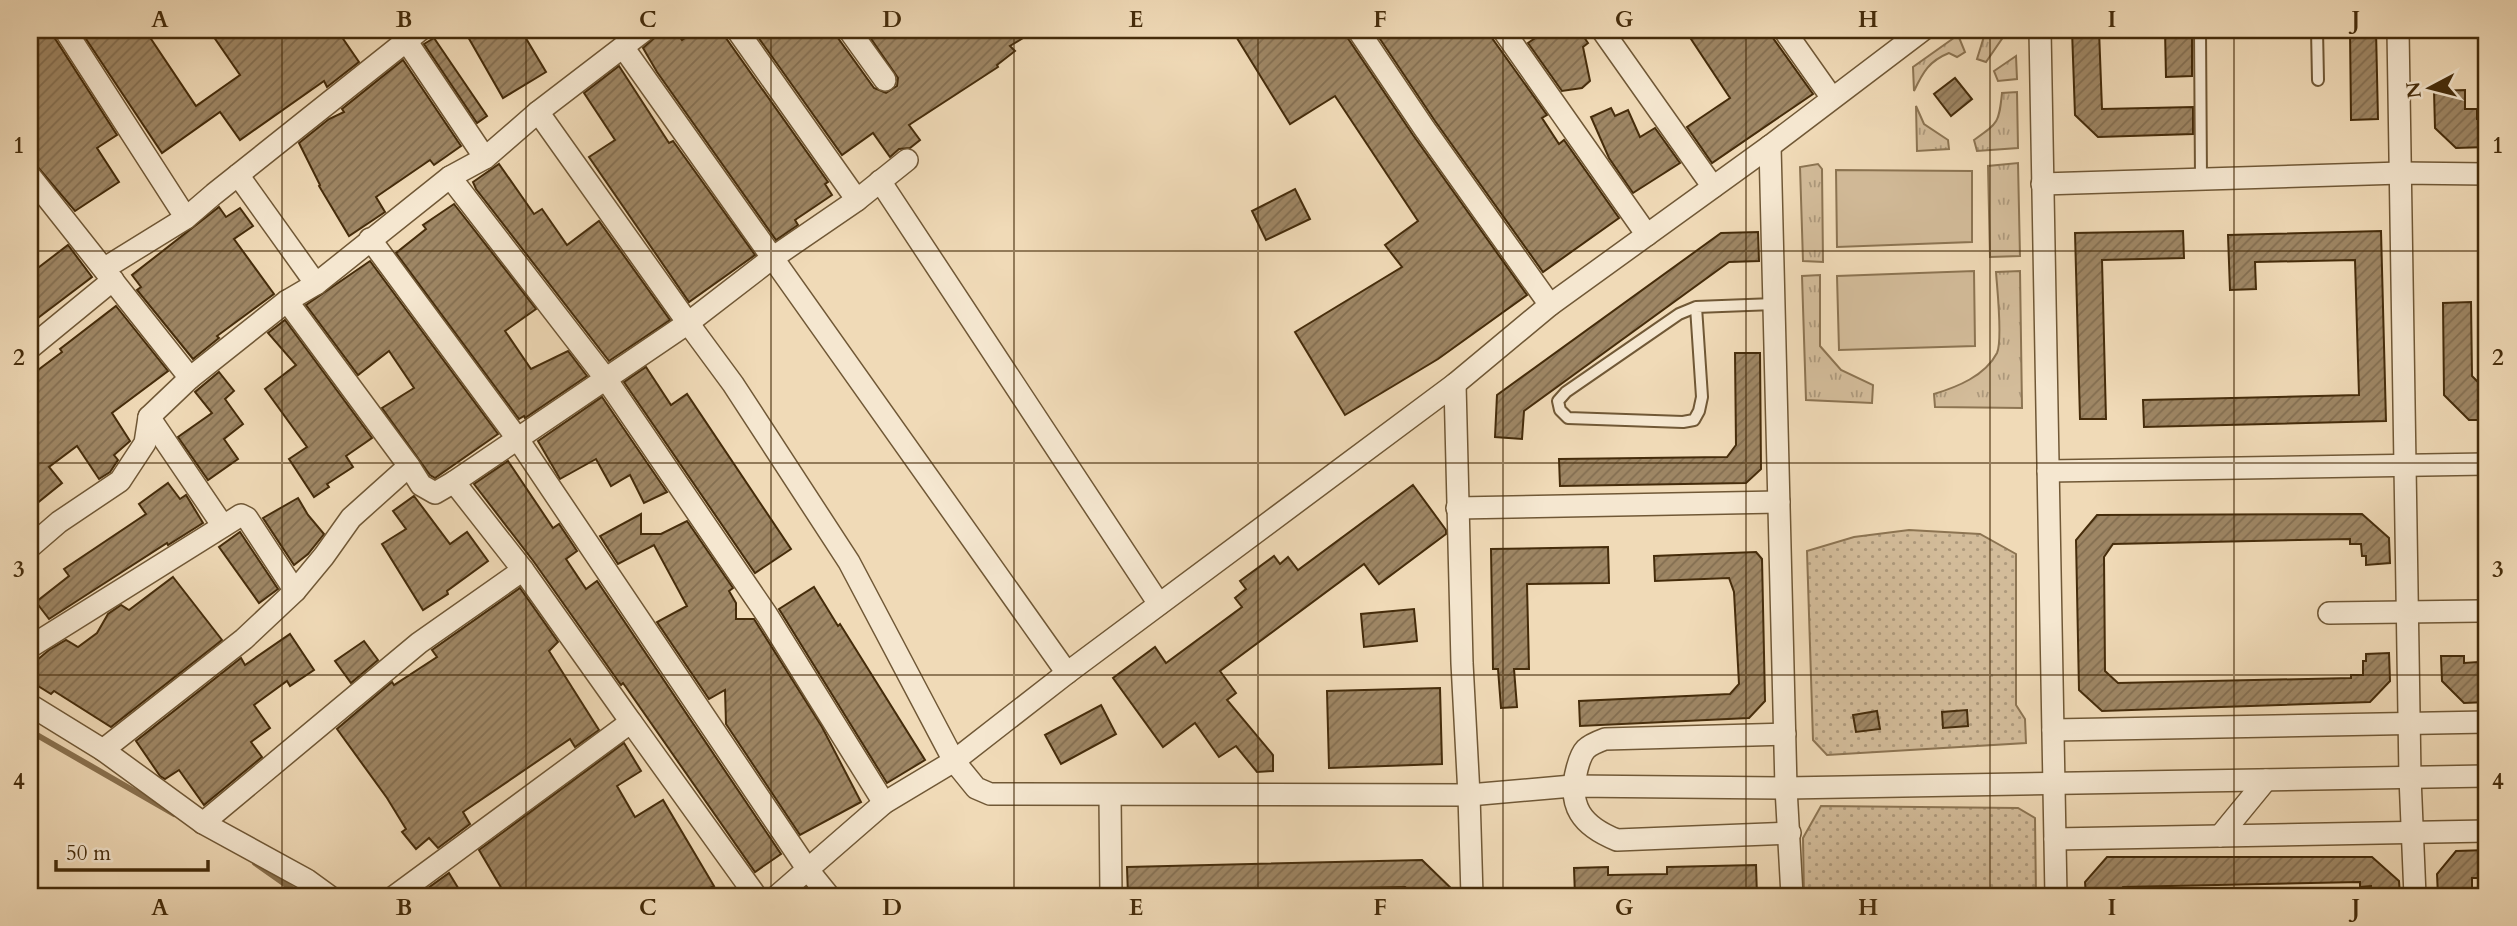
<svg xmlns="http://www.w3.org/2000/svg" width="2517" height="926" font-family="Cardo,serif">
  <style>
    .grass { fill: url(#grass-tufts); stroke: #8c7452; stroke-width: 2 }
    .garden { fill: url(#garden-dots); stroke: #8c7452; stroke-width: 2 }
    .pitch { fill: #d3bc9a; stroke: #8c7452; stroke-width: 2 }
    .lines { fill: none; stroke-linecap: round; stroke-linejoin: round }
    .stream { stroke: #89714f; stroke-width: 6 }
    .building { fill: url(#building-hatch); stroke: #452c0b; stroke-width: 2 }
    .lane-casing { stroke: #705836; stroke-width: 14 }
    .street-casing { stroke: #705836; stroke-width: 24 }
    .lane { stroke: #f5e7d0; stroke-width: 10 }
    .street { stroke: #f5e7d0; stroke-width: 21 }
    .grid { fill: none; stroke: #452c0b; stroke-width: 2; stroke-opacity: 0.55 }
    .neatline { fill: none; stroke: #452c0b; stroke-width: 2.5 }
    .grid-label { font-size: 23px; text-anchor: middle; font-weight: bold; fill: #452c0b }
  </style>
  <defs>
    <pattern id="grass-tufts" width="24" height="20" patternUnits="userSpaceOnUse" patternTransform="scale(1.75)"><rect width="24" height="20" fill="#d3bc9a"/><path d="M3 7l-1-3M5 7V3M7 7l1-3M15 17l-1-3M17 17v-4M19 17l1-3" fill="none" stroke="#ad997c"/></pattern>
    <pattern id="garden-dots" width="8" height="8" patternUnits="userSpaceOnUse" patternTransform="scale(1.75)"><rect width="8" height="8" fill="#d3bc9a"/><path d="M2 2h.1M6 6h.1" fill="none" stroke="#ad997c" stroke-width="1.8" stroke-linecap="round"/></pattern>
    <pattern id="building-hatch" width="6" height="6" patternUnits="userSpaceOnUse" patternTransform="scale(1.75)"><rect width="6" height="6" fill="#9e8664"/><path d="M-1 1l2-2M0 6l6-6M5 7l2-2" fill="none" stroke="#836e51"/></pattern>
  </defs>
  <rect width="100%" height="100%" fill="#f0dab7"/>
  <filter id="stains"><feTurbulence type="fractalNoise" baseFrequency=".00286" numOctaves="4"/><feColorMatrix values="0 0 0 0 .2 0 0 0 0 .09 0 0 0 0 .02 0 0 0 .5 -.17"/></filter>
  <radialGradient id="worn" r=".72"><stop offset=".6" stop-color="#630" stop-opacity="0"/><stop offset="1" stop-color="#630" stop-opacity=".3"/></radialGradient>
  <!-- grass -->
  <g class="grass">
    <polygon points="1986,30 2008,30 1986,62 1977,59"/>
    <path d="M1958,35L1965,52L1957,57L1949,53C1929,61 1923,72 1914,91L1913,67Z"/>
    <polygon points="2016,56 2017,79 1998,81 1994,71"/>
    <path d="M2017,92L2018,148L1977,151L1974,140C1998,123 1999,123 2002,93Z"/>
    <polygon points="1916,106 1924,124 1948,140 1949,149 1917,151"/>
    <polygon points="2018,163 2020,256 1990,257 1988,166"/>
    <polygon points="1818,164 1822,169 1823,262 1803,261 1800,167"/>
    <path d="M2020,271L2022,408L1935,407L1934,394C1957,387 1985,376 1997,353C2003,340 1997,288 1996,272Z"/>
    <polygon points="1820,275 1820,346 1841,370 1873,385 1872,403 1806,400 1802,276"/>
  </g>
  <!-- garden -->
  <g class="garden">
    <polygon points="1909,530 1980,534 2016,554 2016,705 2025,719 2026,743 1827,755 1813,740 1807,551 1854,537"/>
    <polygon points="1821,806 2018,808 2035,818 2036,896 1804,896 1803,838"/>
  </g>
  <!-- pitch -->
  <g class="pitch">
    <polygon points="1836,170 1972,171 1972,242 1837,247"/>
    <polygon points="1974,271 1975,346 1839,350 1837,276"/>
  </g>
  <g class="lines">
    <!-- stream -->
    <g class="stream">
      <polyline points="30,731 174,814"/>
      <polyline points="255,863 302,896"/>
    </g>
  </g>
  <!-- building -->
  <g class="building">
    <polygon points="30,30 52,30 54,37 117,135 97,148 119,182 75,211 30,158"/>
    <polygon points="80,30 145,30 196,106 240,75 209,30 299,30 304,37 314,30 337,30 359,62 327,87 324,81 240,140 220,112 162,153"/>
    <polygon points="464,30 521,30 546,72 503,98"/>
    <polygon points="663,30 675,30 682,40 696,30 724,30 726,38 828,182 825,184 832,195 795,220 798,225 776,240 657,72 643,48"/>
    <polygon points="753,30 836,30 838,38 874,88 886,93 897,86 898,78 865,30 1036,30 1010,46 1015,51 997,65 998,67 909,125 920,140 910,148 899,149 890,157 873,133 842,155"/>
    <polygon points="1232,30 1345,30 1347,37 1413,135 1527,295 1438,359 1345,415 1295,332 1402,267 1385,245 1418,221 1335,96 1290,124"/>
    <polygon points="1374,30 1490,30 1492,38 1547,115 1542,118 1559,144 1564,140 1619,218 1543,272 1435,121"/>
    <polygon points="1547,30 1579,30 1588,43 1583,47 1590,81 1582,88 1562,91 1528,43"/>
    <polygon points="1685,30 1771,30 1773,38 1813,94 1712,163 1687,127 1730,98"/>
    <polygon points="2072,30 2099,30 2102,109 2193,107 2193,134 2098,137 2075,115"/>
    <polygon points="2165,30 2192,30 2192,76 2166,77"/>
    <polygon points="2350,30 2376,30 2378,119 2351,120"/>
    <polygon points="434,38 487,116 477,123 424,44"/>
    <polygon points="403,60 461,146 434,165 430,160 376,197 385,212 349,236 319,186 320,185 299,143 329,119 344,112 342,109"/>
    <polygon points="619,66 669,143 673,141 755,255 689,302 589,157 615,140 584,93"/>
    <polygon points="1955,78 1972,99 1951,116 1934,94"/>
    <polygon points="2465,90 2465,109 2477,109 2477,119 2487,119 2487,147 2456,148 2435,128 2434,91"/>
    <polygon points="1611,108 1615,116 1628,110 1640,137 1655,128 1680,163 1633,193 1609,158 1591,117"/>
    <polygon points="499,164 534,214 542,209 567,245 599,221 670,320 609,361 476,189 473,182"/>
    <polygon points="1295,189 1310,219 1266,240 1252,211"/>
    <polygon points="454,204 536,309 505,331 531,369 568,351 587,376 525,418 524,416 519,419 396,253 426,229 423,225"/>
    <polygon points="219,207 226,217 240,208 253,226 234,239 274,294 217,336 219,338 193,359 137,290 141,287 132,275"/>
    <polygon points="2183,231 2184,258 2102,260 2106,419 2080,419 2075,233"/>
    <polygon points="2381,231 2386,421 2144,427 2143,400 2359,395 2355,260 2255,262 2256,289 2230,290 2228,235"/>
    <polygon points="1758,232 1759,261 1729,262 1524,411 1522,439 1495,437 1497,395 1721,233"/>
    <polygon points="68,245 92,277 30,324 30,274"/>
    <polygon points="370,261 498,434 435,478 430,475 382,408 414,388 389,351 358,375 306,305"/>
    <polygon points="2471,302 2472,376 2487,391 2487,420 2469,420 2444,395 2443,303"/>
    <polygon points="116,306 168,371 112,413 130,441 114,455 118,460 110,472 99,479 77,446 49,467 62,483 30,509 30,376 62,352 60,349"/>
    <polygon points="285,320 372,438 346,456 353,467 327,484 329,487 314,497 289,459 307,447 265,389 296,365 268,333"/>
    <polygon points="1735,353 1760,353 1761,469 1746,483 1560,486 1559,459 1727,457 1736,445"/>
    <polygon points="646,367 671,405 687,394 791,549 755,573 624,382"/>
    <polygon points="219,372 234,391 225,399 243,424 224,439 238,459 208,480 178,437 212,413 195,392"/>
    <polygon points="602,397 667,492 644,503 630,475 611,486 596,459 560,479 538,441"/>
    <polygon points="508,461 553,528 559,524 577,551 566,559 586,589 597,581 781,854 755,872 623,683 621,685 534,562 474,484"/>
    <polygon points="168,483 180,499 186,495 203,523 168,545 167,543 49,619 36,602 69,576 64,569 146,514 139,504"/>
    <polygon points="1413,485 1446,530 1446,534 1379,584 1364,564 1220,671 1236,693 1227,700 1273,755 1273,771 1257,772 1236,746 1219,757 1195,723 1163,747 1113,678 1155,647 1166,663 1242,607 1235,598 1246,589 1240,581 1274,556 1280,564 1288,557 1298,570"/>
    <polygon points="414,496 450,544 467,532 488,561 447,591 448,594 423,610 382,544 406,529 393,511"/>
    <polygon points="298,498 308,515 324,534 308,554 294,565 263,518"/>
    <polygon points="641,514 641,534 661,534 687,521 733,588 729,591 736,603 736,619 754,619 822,727 861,802 800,835 726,724 725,690 709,699 657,622 687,606 654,545 618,564 600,536"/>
    <polygon points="2362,514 2389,538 2390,563 2366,565 2366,556 2362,556 2361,544 2350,544 2350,539 2113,544 2104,557 2105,671 2118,683 2351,678 2351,675 2363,675 2363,661 2366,661 2366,654 2389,653 2390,681 2370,702 2102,711 2079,690 2076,540 2097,515"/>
    <polygon points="240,532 278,589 259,603 219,547"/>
    <polygon points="1608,547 1609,583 1527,584 1529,669 1514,669 1517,707 1501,708 1498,669 1493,669 1491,549"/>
    <polygon points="1756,552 1762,559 1765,701 1749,718 1580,726 1579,701 1730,694 1739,684 1734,592 1729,578 1655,581 1654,556"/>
    <polygon points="173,577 222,640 111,727 54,691 51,694 30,681 30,666 49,650 66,640 78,647 97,633 108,614 121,605 129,610"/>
    <polygon points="814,587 838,626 840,624 925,760 887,783 779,609"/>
    <polygon points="520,588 558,642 549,651 599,730 575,747 570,739 463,812 470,824 438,848 429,838 416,849 402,832 406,829 387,798 337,729 392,682 394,685 437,657 432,650"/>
    <polygon points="1414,609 1417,641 1364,647 1361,614"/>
    <polygon points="290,634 314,670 290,686 287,681 254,705 270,728 251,742 262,757 204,805 179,770 165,779 160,776 136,741 241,658 245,665"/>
    <polygon points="364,641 378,660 351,683 335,661"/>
    <polygon points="2441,656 2464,656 2464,663 2478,662 2478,678 2487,678 2487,702 2464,703 2442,681"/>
    <polygon points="1440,688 1442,764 1329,768 1327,691"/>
    <polygon points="1101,705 1116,734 1061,764 1045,735"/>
    <polygon points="1967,710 1968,726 1943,728 1942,712"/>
    <polygon points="1877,711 1880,729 1856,732 1853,715"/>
    <polygon points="624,743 641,771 617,786 635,817 663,800 714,886 710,888 715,896 506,896 479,850"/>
    <polygon points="2487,850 2487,878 2472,878 2472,891 2463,891 2463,896 2438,896 2437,874 2456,851"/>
    <polygon points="2107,857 2372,857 2399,881 2400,896 2371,896 2371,886 2360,887 2360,882 2123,887 2116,896 2086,896 2085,882"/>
    <polygon points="1422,860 1459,896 1417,896 1405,887 1160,892 1160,896 1128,896 1127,867"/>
    <polygon points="1756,865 1757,896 1727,896 1725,893 1575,896 1574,868 1608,867 1608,875 1667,874 1667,867"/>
    <polygon points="449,873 463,896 417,896"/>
  </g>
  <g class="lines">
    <defs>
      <g id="lane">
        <polyline points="2200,30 2201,179"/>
        <polyline points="2317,30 2318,80"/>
        <polyline points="1696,307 1702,397 1699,411 1694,420 1683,422 1568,418 1560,410 1558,401 1566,392 1679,314 1696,307 1774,304"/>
      </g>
      <g id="street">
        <polyline points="65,30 186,218"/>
        <polyline points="399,30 485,158"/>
        <polyline points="737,30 857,200"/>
        <polyline points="849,30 885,80"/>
        <polyline points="1358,30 1424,128 1550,305"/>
        <polyline points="1503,30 1647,235"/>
        <polyline points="1602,30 1713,187"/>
        <polyline points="1784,30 1832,98"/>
        <polyline points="1923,30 1770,146 1550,305 1455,384 1067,673 954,761 976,788 990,794 1469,795 1572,786 1786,788 2487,776"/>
        <polyline points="2040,30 2056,896"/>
        <polyline points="2398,30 2410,777 2415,896"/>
        <polyline points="623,47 1067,673"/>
        <polyline points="538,112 688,323 771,259 857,200 907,160"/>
        <polyline points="1770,146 1786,788 1792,896"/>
        <polyline points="238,175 316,284"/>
        <polyline points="30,176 190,378"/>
        <polyline points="450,177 606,379 767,615 884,803"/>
        <polyline points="880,181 1159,604"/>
        <polyline points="2042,184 2401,173 2487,174"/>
        <polyline points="370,239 517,438 808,870 829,896"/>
        <polyline points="105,268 186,218 214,194 420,30"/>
        <polyline points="30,348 113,280"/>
        <polyline points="1455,384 1462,663 1469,795 1472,896"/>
        <polyline points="149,417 223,526"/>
        <polyline points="409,466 421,485 435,493 454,482"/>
        <polyline points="2048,471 2487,464"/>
        <polyline points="1457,508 1779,502"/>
        <polyline points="30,547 59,522 120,481 145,443 149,417 190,378 287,301 316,284 450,177 485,158 538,112 645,30"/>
        <polyline points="523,570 631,722"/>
        <polyline points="2329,613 2480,611"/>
        <polyline points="30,647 241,515 247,518 295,591"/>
        <polyline points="30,705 103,750 203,823 307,880 329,896"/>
        <polyline points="2053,730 2487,722"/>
        <path d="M1785,734L1605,739C1586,746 1582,749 1577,769C1567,806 1582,826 1617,840L1790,833"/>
        <polyline points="103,750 244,639 295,591 324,556 351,518 409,466 287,301"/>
        <polyline points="1110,795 1111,896"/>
        <polyline points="203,823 419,643 523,570 454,482 688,323 733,384 849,562 954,761 884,803 777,896"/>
        <polyline points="2220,836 2266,780"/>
        <polyline points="2055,839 2487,831"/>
        <polyline points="395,896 631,722 756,896"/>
      </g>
    </defs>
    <!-- lane casing -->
    <use href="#lane" class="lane-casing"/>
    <!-- street casing -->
    <use href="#street" class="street-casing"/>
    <!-- lane -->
    <use href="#lane" class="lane"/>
    <!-- street -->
    <use href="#street" class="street"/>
  </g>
  <!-- grid -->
  <path class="grid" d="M282,30V896M526,30V896M771,30V896M1014,30V896M1258,30V896M1503,30V896M1746,30V896M1990,30V896M2234,30V896M30,251H2487M30,463H2487M30,675H2487"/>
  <!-- margin -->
  <rect width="2517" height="926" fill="none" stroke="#f0dab7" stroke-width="77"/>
  <!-- north arrow -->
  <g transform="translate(2430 88) rotate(263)" stroke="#f5e7d0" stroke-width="5" paint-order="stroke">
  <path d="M0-5L12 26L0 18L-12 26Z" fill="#452c0b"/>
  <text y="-10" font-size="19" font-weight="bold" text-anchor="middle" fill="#452c0b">N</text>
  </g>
  <!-- scale -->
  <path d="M56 860v10h152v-10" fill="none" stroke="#452c0b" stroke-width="3.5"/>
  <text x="66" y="860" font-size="21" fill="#452c0b" stroke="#f5e7d0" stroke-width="5" paint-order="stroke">50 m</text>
  <rect x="38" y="38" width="2440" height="850" class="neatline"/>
  <g class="grid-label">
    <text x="160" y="27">A</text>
    <text x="404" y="27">B</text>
    <text x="648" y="27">C</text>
    <text x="892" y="27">D</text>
    <text x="1136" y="27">E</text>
    <text x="1380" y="27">F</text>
    <text x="1624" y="27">G</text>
    <text x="1868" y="27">H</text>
    <text x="2112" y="27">I</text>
    <text x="2356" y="27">J</text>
    <text x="19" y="153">1</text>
    <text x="2498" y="153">1</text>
    <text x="19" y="365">2</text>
    <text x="2498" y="365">2</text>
    <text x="19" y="577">3</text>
    <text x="2498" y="577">3</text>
    <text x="19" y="789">4</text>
    <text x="2498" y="789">4</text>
    <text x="160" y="915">A</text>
    <text x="404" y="915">B</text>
    <text x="648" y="915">C</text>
    <text x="892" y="915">D</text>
    <text x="1136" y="915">E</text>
    <text x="1380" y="915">F</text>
    <text x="1624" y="915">G</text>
    <text x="1868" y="915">H</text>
    <text x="2112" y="915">I</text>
    <text x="2356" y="915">J</text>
  </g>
  <rect width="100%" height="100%" filter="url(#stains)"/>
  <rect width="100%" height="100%" fill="url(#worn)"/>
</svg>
